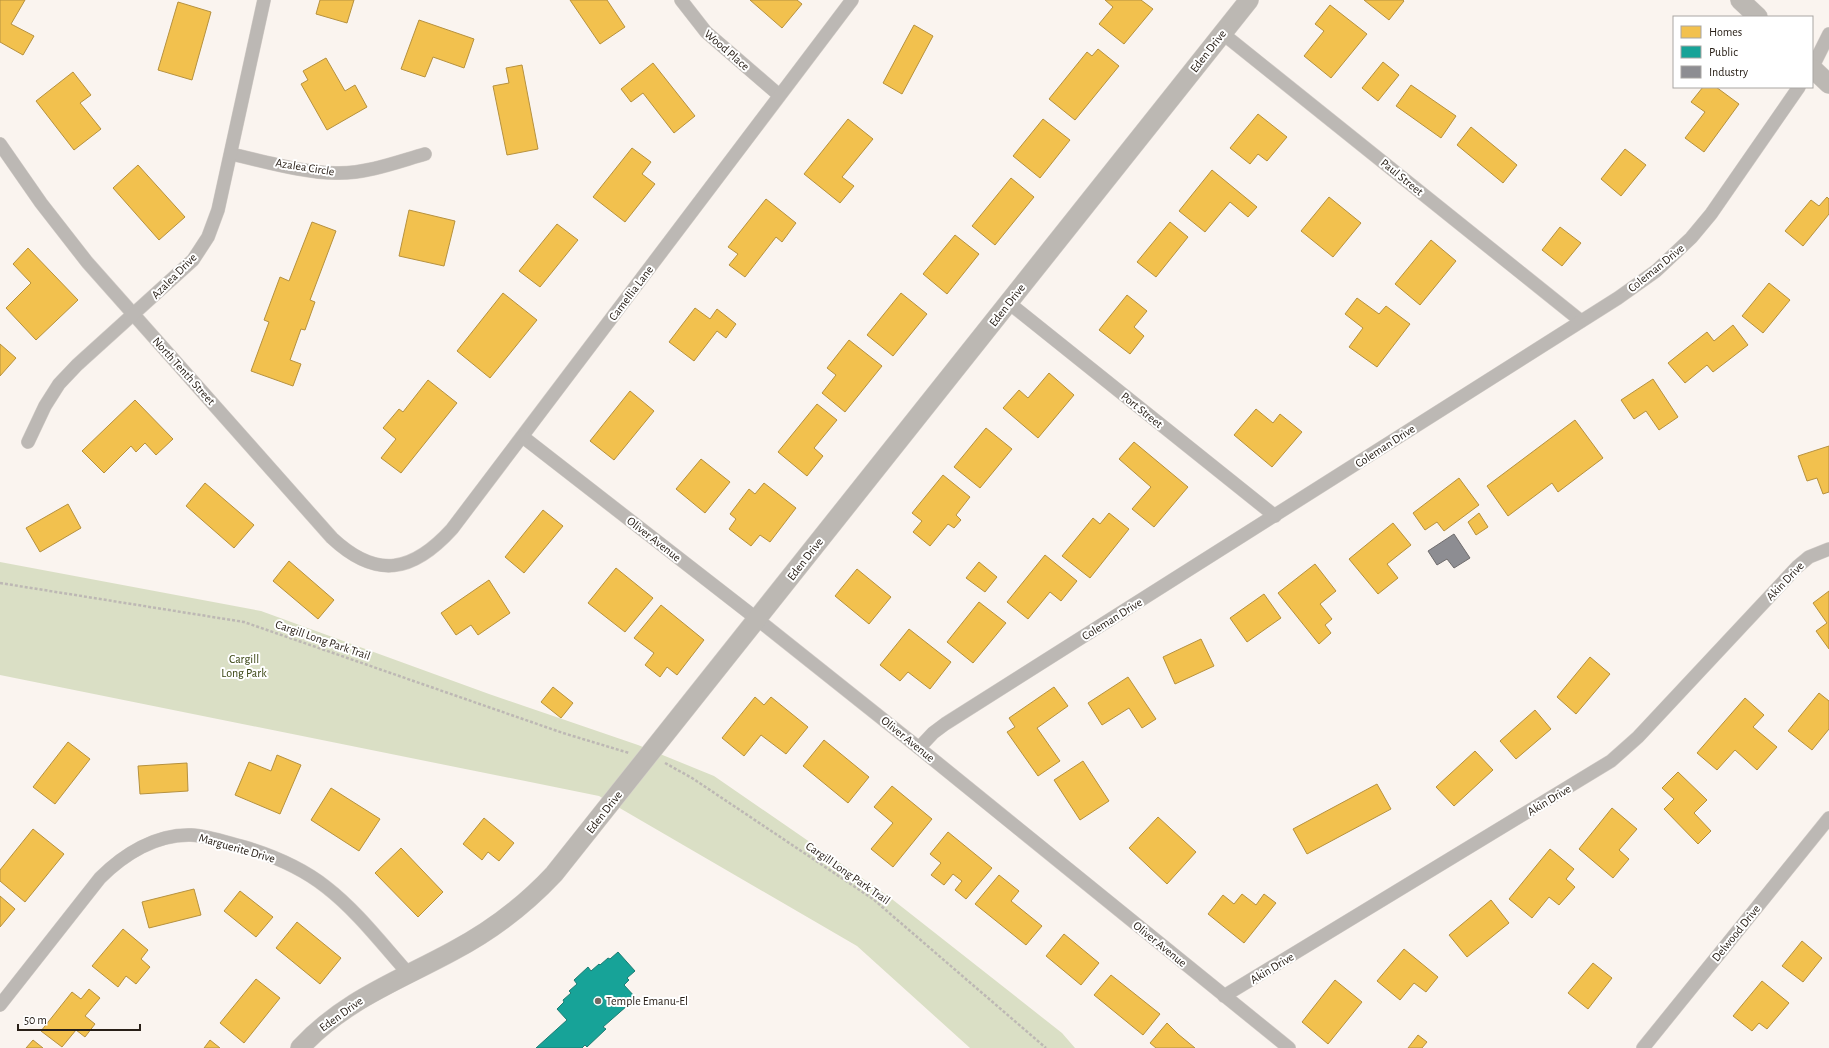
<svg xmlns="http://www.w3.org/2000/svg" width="1829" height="1048" font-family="'Alegreya Sans',sans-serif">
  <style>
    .green { fill: #dadfc5 }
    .homes { fill: #f2c14e; stroke: #b6913e }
    .public { fill: #17a398; stroke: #1c7c72 }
    .industry { fill: #8d8d92; stroke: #6f6c6d }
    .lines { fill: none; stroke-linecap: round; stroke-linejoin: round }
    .street-casing { stroke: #d4cec9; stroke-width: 14 }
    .secondary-casing { stroke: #d4cec9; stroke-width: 20 }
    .path { stroke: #bdb8b4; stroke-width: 2.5; stroke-dasharray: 3 2; stroke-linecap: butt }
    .street { stroke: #bcb8b4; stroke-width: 13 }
    .secondary { stroke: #bcb8b3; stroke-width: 19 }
    .poi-dot { fill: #726a63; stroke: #fff; stroke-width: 1.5 }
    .labels { text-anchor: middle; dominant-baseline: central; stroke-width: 4; stroke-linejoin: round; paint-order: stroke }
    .street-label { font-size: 12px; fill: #292018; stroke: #fff }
    .park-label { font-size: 12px; fill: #36420e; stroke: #fff }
    .poi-label { font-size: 12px; fill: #292018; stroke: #fff; text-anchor: start }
  </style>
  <rect width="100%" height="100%" fill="#faf4ef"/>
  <!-- green -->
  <polygon class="green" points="0,562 261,611 489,694 638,745 714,776 888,896 1062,1033 1075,1048 970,1048 857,946 599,796 0,675"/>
  <!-- homes -->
  <g class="homes">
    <polygon points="0,0 25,0 11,24 34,36 23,55 0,42"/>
    <polygon points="320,0 354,0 347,23 316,14"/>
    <polygon points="570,0 607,0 625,27 600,44"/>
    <polygon points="750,0 797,0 802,4 782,28"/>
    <polygon points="1105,0 1141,0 1153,9 1124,44 1099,24 1113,7"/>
    <polygon points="1364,0 1403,0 1404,1 1389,20"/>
    <polygon points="178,2 211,12 192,80 158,70"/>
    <polygon points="1330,5 1367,34 1331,78 1304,56 1324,31 1315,24"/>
    <polygon points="419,20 474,39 464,68 433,57 425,77 401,69"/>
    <polygon points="914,25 933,36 902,94 883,83"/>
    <polygon points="1098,49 1119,66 1075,120 1049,99 1087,52 1092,56"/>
    <polygon points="326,58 345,91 355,85 367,107 327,130 301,84 308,80 303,71"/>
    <polygon points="1383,62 1399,75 1378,101 1362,88"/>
    <polygon points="653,63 695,116 674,133 643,93 631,102 621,89"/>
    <polygon points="522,65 538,149 507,155 493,86 509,83 506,68"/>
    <polygon points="73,72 91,95 80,103 101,129 74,150 36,101"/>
    <polygon points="1411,85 1456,116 1441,138 1396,106"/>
    <polygon points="1703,87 1716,87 1739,104 1704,152 1685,138 1705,112 1691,102"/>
    <polygon points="1258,114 1287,137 1267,161 1258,154 1250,164 1230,148"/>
    <polygon points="848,119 873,139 842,177 854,186 840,203 804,174"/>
    <polygon points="1043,119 1070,140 1040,178 1013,156"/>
    <polygon points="1471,127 1517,165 1503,183 1457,145"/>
    <polygon points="632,148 651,162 642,174 655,184 625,222 593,197"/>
    <polygon points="1625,149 1646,165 1621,196 1601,179"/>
    <polygon points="138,165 185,217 159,240 113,188"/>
    <polygon points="1212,170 1257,207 1248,217 1230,202 1205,232 1179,211"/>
    <polygon points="1011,178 1034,197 995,245 972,226"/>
    <polygon points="1329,197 1361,223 1333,257 1301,231"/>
    <polygon points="1827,197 1829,199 1829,214 1803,246 1785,231 1811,200 1819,206"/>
    <polygon points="766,199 796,223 782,242 776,237 745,277 729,265 738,254 728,247"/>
    <polygon points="409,210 455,221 444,266 399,256"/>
    <polygon points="312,222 336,231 310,300 315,302 305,330 301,329 290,360 301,364 293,386 251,371 269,322 264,320 280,277 289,281"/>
    <polygon points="1170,222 1188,237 1156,277 1137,262"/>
    <polygon points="557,224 578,240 540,287 519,271"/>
    <polygon points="1560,227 1581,243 1562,266 1542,250"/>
    <polygon points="955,235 979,254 947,294 923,274"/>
    <polygon points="1431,240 1456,261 1420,305 1395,284"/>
    <polygon points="28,248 78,300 36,340 6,308 31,283 13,264"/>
    <polygon points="1769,283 1790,300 1763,333 1742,316"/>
    <polygon points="503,293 537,320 490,378 457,351"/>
    <polygon points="901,293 927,314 893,356 867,335"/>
    <polygon points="1127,295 1147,311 1134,327 1144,336 1130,354 1099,330"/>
    <polygon points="1357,298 1379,314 1386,306 1410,324 1377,367 1349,347 1363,328 1345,314"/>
    <polygon points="695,308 710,319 717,309 736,324 726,338 717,331 694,361 669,342"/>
    <polygon points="1733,325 1748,345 1713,372 1707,365 1685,383 1668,363 1707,332 1714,341"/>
    <polygon points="849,340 882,366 845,412 822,393 836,375 827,368"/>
    <polygon points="0,344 16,358 0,376"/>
    <polygon points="1049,373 1074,395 1038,438 1003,408 1019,390 1028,398"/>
    <polygon points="1653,379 1678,417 1659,430 1646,411 1634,419 1621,400"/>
    <polygon points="428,380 457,403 401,473 381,458 396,439 383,428 399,409 403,412"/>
    <polygon points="630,391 654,411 614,460 590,441"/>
    <polygon points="135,400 173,439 156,455 145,443 136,452 131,446 104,473 82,451"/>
    <polygon points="817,404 837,420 814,448 823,456 807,476 778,452"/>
    <polygon points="1256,409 1273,423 1280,414 1302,432 1272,467 1234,435"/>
    <polygon points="1575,420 1603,458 1558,492 1552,483 1508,516 1487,486"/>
    <polygon points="986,428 1012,449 980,488 954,467"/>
    <polygon points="1134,442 1188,487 1154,527 1132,509 1151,487 1119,459"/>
    <polygon points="1829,446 1829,492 1823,494 1817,478 1807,481 1798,456"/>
    <polygon points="701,459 730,482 705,513 676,489"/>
    <polygon points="943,475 970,497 956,515 961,520 954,528 948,524 930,546 913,532 922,521 912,513"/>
    <polygon points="1459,478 1479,505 1444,531 1437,522 1425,530 1413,513"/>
    <polygon points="205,483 254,525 234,548 186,506"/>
    <polygon points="764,483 796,508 770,542 760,535 751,546 729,529 736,519 730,514 749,489 755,494"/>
    <polygon points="68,504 81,528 40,552 26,528"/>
    <polygon points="543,510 563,526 524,573 505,557"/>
    <polygon points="1109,513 1129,529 1090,578 1062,556 1093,518 1100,524"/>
    <polygon points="1479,513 1488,527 1476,535 1468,522"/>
    <polygon points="1393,523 1411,545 1387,564 1398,578 1378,594 1349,559"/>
    <polygon points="1045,555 1077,581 1061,601 1050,592 1028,619 1007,602"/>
    <polygon points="289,561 334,600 318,619 273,581"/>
    <polygon points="979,562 997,577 985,592 966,578"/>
    <polygon points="1315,564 1336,591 1320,604 1332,619 1325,625 1331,633 1319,644 1278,593"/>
    <polygon points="616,568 653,598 625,632 588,603"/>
    <polygon points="857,569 891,597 869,624 835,596"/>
    <polygon points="489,580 510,613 478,635 471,625 456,635 441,613"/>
    <polygon points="1829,591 1829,649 1816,631 1827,623 1813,603"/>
    <polygon points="1264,594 1281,618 1247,642 1230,618"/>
    <polygon points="979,602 1006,623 973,663 947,642"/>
    <polygon points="661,605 704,640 677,675 667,667 660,677 645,665 654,653 634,638"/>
    <polygon points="909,629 951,662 930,689 908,672 900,681 880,665"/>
    <polygon points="1201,639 1214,666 1175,684 1163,657"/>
    <polygon points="1590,657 1610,674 1576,714 1557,697"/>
    <polygon points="1128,677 1156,719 1142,728 1129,708 1102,725 1088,703"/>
    <polygon points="553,687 573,703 561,718 541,702"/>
    <polygon points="1054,687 1068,706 1037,728 1060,761 1038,776 1007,732 1015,727 1009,718"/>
    <polygon points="1819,693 1829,701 1829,729 1812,750 1788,731"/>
    <polygon points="755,697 764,705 771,697 808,727 786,754 761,735 744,756 722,738"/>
    <polygon points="1745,698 1764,715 1753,727 1777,747 1757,770 1735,750 1717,770 1697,753"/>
    <polygon points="1535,710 1551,729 1516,759 1500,741"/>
    <polygon points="824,740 869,777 848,803 803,766"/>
    <polygon points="68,742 90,759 55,804 33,787"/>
    <polygon points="1475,751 1493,770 1454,806 1436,787"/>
    <polygon points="277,755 301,765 280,814 235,795 249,762 271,771"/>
    <polygon points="1083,761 1109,801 1080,820 1054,780"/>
    <polygon points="187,763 188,791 140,794 138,766"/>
    <polygon points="1678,772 1707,800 1694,813 1711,831 1698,844 1664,809 1674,799 1662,788"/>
    <polygon points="1377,784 1391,809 1307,854 1293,829"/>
    <polygon points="892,786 932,819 893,867 871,849 893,823 874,807"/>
    <polygon points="331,788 380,819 359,851 311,820"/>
    <polygon points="1612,808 1637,829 1619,850 1629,859 1613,878 1579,849"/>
    <polygon points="1158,817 1196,852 1167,884 1129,848"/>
    <polygon points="484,818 514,843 499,861 488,852 482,860 463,844"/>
    <polygon points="33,829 64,854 25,902 0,881 0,870"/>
    <polygon points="948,832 992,868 966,899 955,890 962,881 953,874 944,885 931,875 941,863 930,854"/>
    <polygon points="401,848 443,892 418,917 375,873"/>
    <polygon points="1550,849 1574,869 1566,879 1575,887 1559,905 1549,897 1532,918 1509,899"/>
    <polygon points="999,875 1019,891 1011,901 1042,926 1026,945 975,904"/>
    <polygon points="194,889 201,915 149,928 142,902"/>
    <polygon points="240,891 273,917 256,937 224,911"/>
    <polygon points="1242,894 1256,905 1264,894 1276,903 1244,943 1208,914 1223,895 1234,904"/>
    <polygon points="0,896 15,909 0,927"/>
    <polygon points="1491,900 1509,923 1467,957 1449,935"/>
    <polygon points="297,922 341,958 320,984 276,948"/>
    <polygon points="123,929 148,950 141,959 150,967 136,984 126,976 118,987 92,966"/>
    <polygon points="1064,934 1099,963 1081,985 1046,956"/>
    <polygon points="1802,941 1822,958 1803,982 1782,966"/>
    <polygon points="1404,949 1438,977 1426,992 1414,983 1400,1000 1377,981"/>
    <polygon points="1593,963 1612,978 1588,1009 1568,993"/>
    <polygon points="1111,975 1160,1014 1143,1035 1094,995"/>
    <polygon points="256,979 280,998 244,1043 220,1023"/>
    <polygon points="1335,980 1362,1002 1328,1044 1302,1022"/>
    <polygon points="1762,981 1789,1003 1767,1029 1759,1023 1752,1031 1733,1016"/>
    <polygon points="89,989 100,998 85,1016 95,1024 85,1037 76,1030 62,1047 41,1031 72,992 81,999"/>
    <polygon points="1167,1023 1178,1034 1195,1048 1156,1048 1150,1043"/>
    <polygon points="1418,1035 1427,1042 1422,1048 1408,1048"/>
    <polygon points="33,1040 43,1048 26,1048"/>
    <polygon points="210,1040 220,1048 204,1048"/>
  </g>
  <!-- public -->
  <polygon class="public" points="618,952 635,971 627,978 629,980 624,985 636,998 603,1027 606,1029 587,1047 585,1045 582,1048 536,1048 567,1020 557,1009 564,1002 563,1000 571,993 569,991 577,984 574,980 588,967 591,971 599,964 600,965 608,958 610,959"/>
  <!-- industry -->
  <polygon class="industry" points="1454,534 1470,558 1454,568 1447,559 1437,565 1428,551"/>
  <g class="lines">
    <defs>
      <g id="street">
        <polyline points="681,0 706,32 779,95"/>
        <polyline points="1222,33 1581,321"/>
        <polyline points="1812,68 1829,34"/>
        <path d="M0,144L41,203L87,262L332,538C377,580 413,572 452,529L852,0"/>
        <path d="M231,154C263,161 307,174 339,173C368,173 397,162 425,154"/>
        <polyline points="1009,303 1275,516"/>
        <polyline points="523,437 757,619 919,748 1289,1048"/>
        <polyline points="28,442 45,406 59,384 77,365 193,260 208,237 218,210 264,0"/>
        <polyline points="919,748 933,733 945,724 1618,298 1656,271 1691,238 1711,214 1799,87"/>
        <polyline points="1224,996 1611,761 1638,737 1797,567 1809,557 1829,549"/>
        <path d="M0,1005L100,878C124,854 156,834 191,835C209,836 228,843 244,847C274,856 302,868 326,887C357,911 382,944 408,973"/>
        <polyline points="1643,1048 1829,818"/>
      </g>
      <g id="secondary">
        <polyline points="1740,0 1758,17"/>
        <polyline points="1812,68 1829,84"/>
        <path d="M300,1048C344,1000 398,981 453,951C491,931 525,905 554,874L1249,0"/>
      </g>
    </defs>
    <!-- street casing -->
    <use href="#street" class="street-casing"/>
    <!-- secondary casing -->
    <use href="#secondary" class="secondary-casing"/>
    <!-- path -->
    <g class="path">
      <polyline points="0,583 244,622 563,733 629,753"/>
      <polyline points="665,763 692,778 873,899 1046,1048"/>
    </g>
    <!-- street -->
    <use href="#street" class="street"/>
    <!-- secondary -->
    <use href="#secondary" class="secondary"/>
  </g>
  <!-- markers -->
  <circle class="poi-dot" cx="598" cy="1001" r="4"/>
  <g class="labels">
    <!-- street labels -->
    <g class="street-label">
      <text transform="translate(727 50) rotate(41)">Wood Place</text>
      <text transform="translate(1208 51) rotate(-52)">Eden Drive</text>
      <text transform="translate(305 167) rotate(9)">Azalea Circle</text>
      <text transform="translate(1402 177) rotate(39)">Paul Street</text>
      <text transform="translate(1656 268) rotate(-39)">Coleman Drive</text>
      <text transform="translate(174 276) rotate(-45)">Azalea Drive</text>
      <text transform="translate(631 293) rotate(-53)">Camellia Lane</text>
      <text transform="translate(1007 305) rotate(-52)">Eden Drive</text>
      <text transform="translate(184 371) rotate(48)">North Tenth Street</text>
      <text transform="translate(1142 410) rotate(39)">Port Street</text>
      <text transform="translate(1385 446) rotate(-33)">Coleman Drive</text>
      <text transform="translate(654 539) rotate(38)">Oliver Avenue</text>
      <text transform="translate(805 559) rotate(-52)">Eden Drive</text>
      <text transform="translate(1785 581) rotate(-46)">Akin Drive</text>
      <text transform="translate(1112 619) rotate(-32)">Coleman Drive</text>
      <text transform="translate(323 640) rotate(19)">Cargill Long Park Trail</text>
      <text transform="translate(908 739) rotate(39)">Oliver Avenue</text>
      <text transform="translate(1549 800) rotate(-31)">Akin Drive</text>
      <text transform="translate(604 812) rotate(-52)">Eden Drive</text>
      <text transform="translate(237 848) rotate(16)">Marguerite Drive</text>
      <text transform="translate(848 873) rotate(35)">Cargill Long Park Trail</text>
      <text transform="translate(1736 933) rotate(-51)">Delwood Drive</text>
      <text transform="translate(1160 944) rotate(39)">Oliver Avenue</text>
      <text transform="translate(1272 968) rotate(-31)">Akin Drive</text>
      <text transform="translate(341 1014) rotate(-36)">Eden Drive</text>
    </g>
    <!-- park labels -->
    <g class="park-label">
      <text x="244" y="659">Cargill<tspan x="244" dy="14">Long Park</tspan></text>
    </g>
    <!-- poi labels -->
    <g class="poi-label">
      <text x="606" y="1001">Temple Emanu-El</text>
    </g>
  </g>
  <!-- legend -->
  <rect x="1673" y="16" width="140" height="72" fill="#ffffff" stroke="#a9a6a3"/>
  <rect x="1681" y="26" width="20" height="12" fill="#f2c14e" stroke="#a9a6a3"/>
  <text x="1709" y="36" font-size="12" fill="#292018">Homes</text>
  <rect x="1681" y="46" width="20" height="12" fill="#17a398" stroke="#a9a6a3"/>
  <text x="1709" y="56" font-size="12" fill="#292018">Public</text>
  <rect x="1681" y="66" width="20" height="12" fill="#8d8d92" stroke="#a9a6a3"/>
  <text x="1709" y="76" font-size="12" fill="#292018">Industry</text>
  <!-- scale -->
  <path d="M18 1024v6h122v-6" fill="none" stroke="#292018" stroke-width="2"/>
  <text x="24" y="1024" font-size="12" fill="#292018" stroke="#ffffff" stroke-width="3" paint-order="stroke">50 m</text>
</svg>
